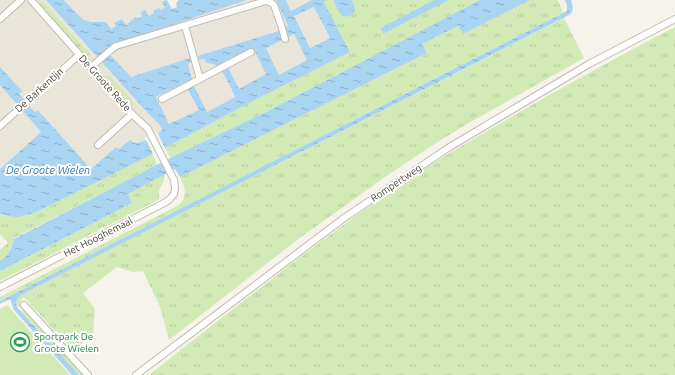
<svg xmlns="http://www.w3.org/2000/svg" width="675" height="375" font-family="Ubuntu,sans-serif">
  <style>
    .residential { fill: #eae5da }
    .grass { fill: url(#grass-tufts) }
    .green { fill: #d2eab5 }
    .water { fill: url(#water-ripples); fill-rule: evenodd }
    .pier { fill: #f6f3ec }
    .lines { fill: none; stroke-linecap: round; stroke-linejoin: round }
    .street-casing { stroke: #c2bbae; stroke-width: 8 }
    .street { stroke: #fff; stroke-width: 6 }
    .labels { text-anchor: middle; dominant-baseline: central; stroke-width: 4; stroke-linejoin: round; paint-order: stroke }
    .street-label { font-size: 10px; fill: #4b4439; stroke: #fff }
    .leisure-label { font-size: 10px; fill: #27864d; stroke: #fff; text-anchor: start }
    .water-label { font-size: 11px; font-style: italic; fill: #2e7ab2; stroke: #fff }
  </style>
  <defs>
    <pattern id="grass-tufts" width="24" height="20" patternUnits="userSpaceOnUse"><rect width="24" height="20" fill="#d2eab5"/><path d="M3 7l-1-3M5 7V3M7 7l1-3M15 17l-1-3M17 17v-4M19 17l1-3" fill="none" stroke="#b6ca9c"/></pattern>
    <pattern id="water-ripples" width="26" height="14" patternUnits="userSpaceOnUse"><rect width="26" height="14" fill="#a9d4f2"/><path d="M2 4q2-2 4 0t4 0M15 11q2-2 4 0t4 0" fill="none" stroke="#8caec5"/></pattern>
  </defs>
  <rect width="100%" height="100%" fill="#f6f3ec"/>
  <!-- residential -->
  <g class="residential">
    <polygon points="0,0 46,0 143,108 160,125 162,131 160,133 145,140 141,143 136,143 119,149 116,147 91,169 38,110 35,112 19,94 21,91 0,67"/>
    <polygon points="64,0 164,0 162,1 166,8 160,10 153,11 154,13 149,16 145,10 143,16 137,19 136,17 131,20 131,21 126,25 122,19 114,23 116,26 111,29 106,22 95,22 83,20 81,18"/>
    <polygon points="247,0 276,0 288,26 204,58 208,63 217,65 222,71 235,97 207,112 194,86 188,63 131,77 112,56 106,51 113,44"/>
    <polygon points="286,0 312,0 312,1 291,11"/>
    <polygon points="315,7 330,38 310,48 294,16"/>
    <polygon points="294,33 308,60 279,75 265,48"/>
    <polygon points="253,48 267,74 239,89 225,61"/>
    <polygon points="184,83 199,110 169,124 156,97"/>
    <polygon points="0,85 41,132 0,169"/>
  </g>
  <!-- grass -->
  <g class="grass">
    <polygon points="327,0 333,0 341,15 355,8 352,0 434,0 381,28 383,33 385,33 449,0 480,0 266,112 170,158 165,148 247,104 350,52 324,2"/>
    <path d="M530,0H558L563,13L0,301V297L177,206C189,197 185,188 180,177L427,53L422,44L458,26L463,34Z"/>
    <polygon points="42,1 90,54 86,57 38,4"/>
    <path d="M564,18L584,58L467,124L433,145L385,177L297,240L169,340L160,307L143,271L133,272L117,267L83,293L95,309L93,336L72,350L24,297L21,300L20,306L17,307C15,304 17,299 19,296Z"/>
    <path d="M675,27V375H149C236,307 321,238 413,176C451,151 491,129 530,106C578,79 626,52 675,27Z"/>
    <polygon points="108,74 135,104 132,106 122,98 104,78"/>
    <path d="M152,154L157,165L14,238C12,248 8,255 0,261V250L8,243L0,234V214L8,216L36,212Z"/>
    <path d="M164,175C166,185 155,187 160,199L0,281V271L132,203L127,194Z"/>
    <polygon points="23,310 27,311 85,375 79,375 21,311"/>
  </g>
  <!-- green -->
  <polygon class="green" points="7,305 70,375 0,375 0,309"/>
  <!-- water -->
  <g class="water">
    <path d="M46,0H64L81,18C88,23 97,22 106,22L111,29L116,26L114,23L122,19L126,25L131,21V20L136,17L137,19L142,16L141,12L145,10L149,16L154,13L153,11L159,8L160,10L165,8L162,1L167,0L172,9L177,7L176,3L179,0H247L114,44L106,50L131,77L190,58L191,62L188,64L194,86L207,112L235,97C232,90 223,70 217,66C212,62 207,66 204,59L199,60L198,56L275,32L288,26L276,0H286L291,11L312,0H327L324,2L350,52L247,104L165,148L36,212C21,217 15,218 0,214V169L41,132L0,85V67L22,91L19,94L35,112L38,110L91,169L116,147L119,149L130,140C132,141 134,143 136,143C140,144 159,134 162,130L160,125L143,108ZM314,7L330,38L310,48L294,16ZM294,34L307,60L279,75L266,48ZM253,48L266,74L239,89L225,61ZM184,83L199,110L169,124L156,97Z"/>
    <path d="M333,0H352L355,8L354,13C340,22 339,11 333,0Z"/>
    <polygon points="434,0 449,0 385,33 383,33 381,29 381,28"/>
    <path d="M480,0H530L463,34L458,26L422,44L427,53L180,177L175,169L128,194L132,203L0,271V261C8,256 12,248 14,239L170,158L266,112Z"/>
    <path d="M565,0H571L573,8L572,12L569,15L19,296C17,299 15,304 17,307L79,375H72L14,310L10,299L0,304V301L567,11V6Z"/>
  </g>
  <!-- pier -->
  <polygon class="pier" points="157,132 166,150 154,156 145,138"/>
  <g class="lines">
    <defs>
      <g id="street">
        <polyline points="0,19 21,0"/>
        <polyline points="185,26 200,79"/>
        <polyline points="91,67 112,49 116,46 266,1 272,3 274,5 281,25 285,39"/>
        <polyline points="162,99 251,52"/>
        <polyline points="0,126 79,55"/>
        <polyline points="98,145 132,114"/>
        <polyline points="0,287 166,202 170,199 174,194 175,188 174,180 148,129 132,114 31,0"/>
        <polyline points="24,305 88,375"/>
        <polyline points="136,375 344,218 448,148 589,64 675,19"/>
      </g>
    </defs>
    <!-- street casing -->
    <use href="#street" class="street-casing"/>
    <!-- street -->
    <use href="#street" class="street"/>
  </g>
  <!-- icons -->
  <defs>
    <symbol id="stadium-ring" viewBox="-11 -11 22 22"><circle r="9.5" fill="#fff" stroke="#2e9e5b" stroke-width="1.5"/><path d="M0-5a6.5 5 0 1 0 0 10a6.5 5 0 1 0 0-10ZM-3.5-1.8h7v3.6h-7Z" fill="#2e9e5b"/></symbol>
  </defs>
  <g fill-rule="evenodd">
    <use href="#stadium-ring" x="9" y="331" width="22" height="22"/>
  </g>
  <g class="labels">
    <!-- street labels -->
    <g class="street-label">
      <text transform="translate(105 83) rotate(48)">De Groote Rede</text>
      <text transform="translate(39 90) rotate(-42)">De Barkentijn</text>
      <text transform="translate(396 183) rotate(-34)">Rompertweg</text>
      <text transform="translate(98 237) rotate(-27)">Het Hooghemaal</text>
    </g>
    <!-- leisure labels -->
    <g class="leisure-label">
      <text x="34" y="336">Sportpark De<tspan x="34" dy="12">Groote Wielen</tspan></text>
    </g>
    <!-- water labels -->
    <g class="water-label">
      <text x="48" y="170">De Groote Wielen</text>
    </g>
  </g>
</svg>
